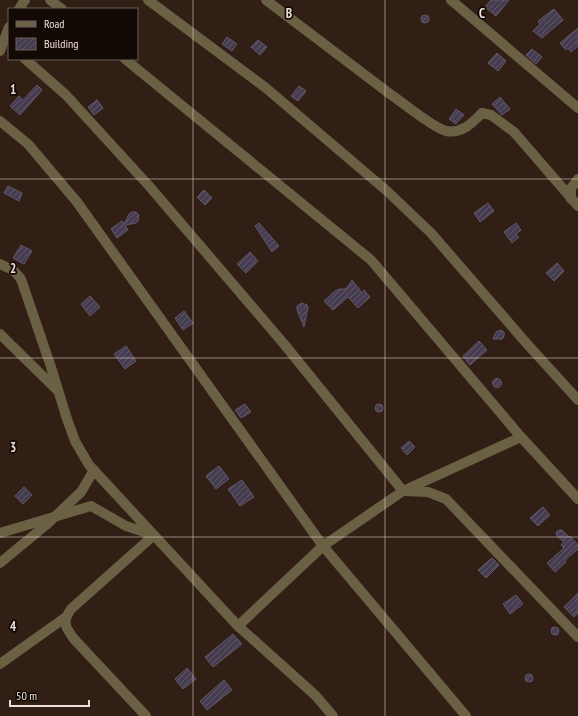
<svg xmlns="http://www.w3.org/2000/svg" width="578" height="716" font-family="'PT Sans Narrow',sans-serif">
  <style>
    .building { fill: url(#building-hatch); stroke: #61576b }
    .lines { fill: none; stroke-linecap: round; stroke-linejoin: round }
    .minor { stroke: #6a6044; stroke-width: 10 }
    .grid { fill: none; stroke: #ecded7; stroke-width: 1; stroke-opacity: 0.55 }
    .grid-label { font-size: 13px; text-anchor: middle; font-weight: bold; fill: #ecded7; stroke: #130a06; stroke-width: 3.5; stroke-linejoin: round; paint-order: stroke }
  </style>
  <defs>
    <pattern id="building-hatch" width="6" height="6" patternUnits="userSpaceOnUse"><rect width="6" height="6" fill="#463c4f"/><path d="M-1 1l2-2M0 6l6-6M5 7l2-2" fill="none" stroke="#615868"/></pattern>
  </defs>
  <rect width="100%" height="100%" fill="#311e14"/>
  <!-- building -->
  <g class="building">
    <polygon points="491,0 509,0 496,16 485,7"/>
    <polygon points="554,9 563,20 542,38 533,31 540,24 538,21"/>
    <circle cx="425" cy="19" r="4"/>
    <polygon points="578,28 578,46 571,52 568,48 566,50 560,43"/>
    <polygon points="227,37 237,44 232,51 222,44"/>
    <polygon points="258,40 267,47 260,55 251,47"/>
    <polygon points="532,49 542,57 536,64 526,55"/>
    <polygon points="497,53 506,61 498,71 488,63"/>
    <polygon points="37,85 42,90 20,115 10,106 19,96 23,100"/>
    <polygon points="299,86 306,91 298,101 291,96"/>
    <polygon points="500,97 510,109 502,115 492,104"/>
    <polygon points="97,100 103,108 94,115 88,107"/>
    <polygon points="456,109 464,115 456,124 449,119"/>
    <polygon points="8,186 22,193 19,201 4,193"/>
    <polygon points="204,190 212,198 205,205 197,197"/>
    <polygon points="488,203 494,211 480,222 474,213"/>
    <polygon points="132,212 136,212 139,215 138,221 136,223 125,225 128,230 117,238 111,229 122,221 124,224 129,214"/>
    <polygon points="259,223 279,246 272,252 255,226"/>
    <polygon points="516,223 521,230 516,234 519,237 512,243 504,232"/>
    <polygon points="21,245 32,251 24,264 13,258"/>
    <polygon points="250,252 258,261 246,273 237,264"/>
    <polygon points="557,263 564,271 554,281 546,273"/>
    <polygon points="352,280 362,293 364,290 370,297 358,308 348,297 333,310 324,301 335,291 340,289 346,289"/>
    <polygon points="90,296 100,307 90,316 81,304"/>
    <polygon points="302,303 307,305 308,308 304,327 297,310 297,306"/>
    <polygon points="184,311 193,323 183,330 175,318"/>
    <polygon points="500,330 504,332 504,337 502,339 493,339 496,332"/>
    <polygon points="479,341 487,350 470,365 463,356"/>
    <polygon points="126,346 136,361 125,369 114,354"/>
    <circle cx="497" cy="383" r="4.5"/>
    <circle cx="379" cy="408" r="4"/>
    <polygon points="245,404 251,412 241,418 235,410"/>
    <polygon points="409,441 415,447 407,455 401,448"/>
    <polygon points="219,466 229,479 216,489 206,476"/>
    <polygon points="242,480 254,497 240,506 228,489"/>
    <polygon points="24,487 32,495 23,504 15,496"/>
    <polygon points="543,507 550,515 538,526 530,518"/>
    <polygon points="559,530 562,530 569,537 570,536 578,545 578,549 565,560 566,562 555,572 547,563 564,548 561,545 564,542 557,536 556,532"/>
    <polygon points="492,558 499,565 486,578 478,570"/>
    <polygon points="578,593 578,613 574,617 564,607"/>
    <polygon points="516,595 523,604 510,614 503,604"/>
    <circle cx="555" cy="631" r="4"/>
    <polygon points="233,634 242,644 213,667 205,657"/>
    <polygon points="187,668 196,679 183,689 175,679"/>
    <circle cx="529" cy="678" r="4"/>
    <polygon points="224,680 232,690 207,710 200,701"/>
  </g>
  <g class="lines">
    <!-- minor -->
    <g class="minor">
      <polyline points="50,0 62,9"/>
      <polyline points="148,0 266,88 387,191 431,233 528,345 578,400"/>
      <path d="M266,0C307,31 349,63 390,94C402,102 433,128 446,131C462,134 472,123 482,113L491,115L514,132L578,206"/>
      <polyline points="451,0 578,108"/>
      <polyline points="19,9 25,0"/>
      <polyline points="0,51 9,27"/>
      <polyline points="25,59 66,95 150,187 284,344 403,491 428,492 446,499 578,637"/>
      <polyline points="125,59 371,260 521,437 578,499"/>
      <polyline points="0,121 28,144 77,202 323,546 466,716"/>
      <polyline points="571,199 571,188 578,179"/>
      <polyline points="0,264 13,270 21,279 51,367 67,419 75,441 89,465 238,626 315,695 333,716"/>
      <polyline points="0,334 57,390"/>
      <path d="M0,533L91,506L126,526L154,535L71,609C62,622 65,627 74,639L146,716"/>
      <polyline points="0,563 46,525 81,492 94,470"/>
      <polyline points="238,626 323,546 403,491 521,437"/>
      <polyline points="0,664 66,617"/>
    </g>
  </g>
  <!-- grid -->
  <path class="grid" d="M193,0V716M385,0V716M0,179H578M0,358H578M0,537H578"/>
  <g class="grid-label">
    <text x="289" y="18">B</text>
    <text x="482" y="18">C</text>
    <text x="13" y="94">1</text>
    <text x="13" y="273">2</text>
    <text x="13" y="452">3</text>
    <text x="13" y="631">4</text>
  </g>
  <!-- legend -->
  <rect x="8" y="8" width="130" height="52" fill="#130a06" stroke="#6a5f5a"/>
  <rect x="16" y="21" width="20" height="6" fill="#6a6044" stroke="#6a5f5a"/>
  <text x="44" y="28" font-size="12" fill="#ecded7">Road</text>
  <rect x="16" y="38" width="20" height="12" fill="url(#building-hatch)" stroke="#6a5f5a"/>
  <text x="44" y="48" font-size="12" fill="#ecded7">Building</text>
  <!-- scale -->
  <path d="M10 700v6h79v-6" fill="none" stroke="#ecded7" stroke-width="2"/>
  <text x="16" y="700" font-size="12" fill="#ecded7" stroke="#130a06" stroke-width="3" paint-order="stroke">50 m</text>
</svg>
